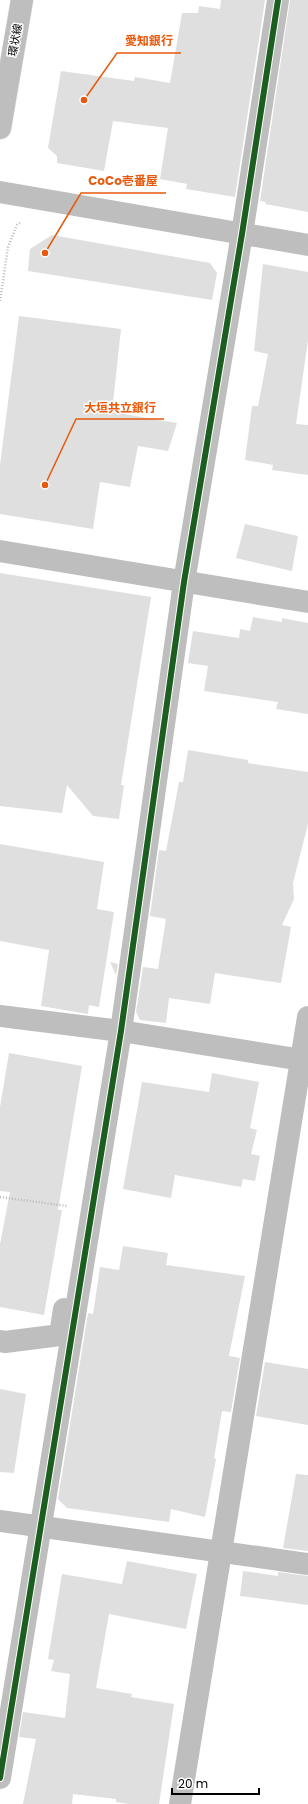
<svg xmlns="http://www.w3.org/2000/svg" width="308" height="1804" font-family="Poppins,'Noto Sans JP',sans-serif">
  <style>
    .building { fill: #dfdfdf }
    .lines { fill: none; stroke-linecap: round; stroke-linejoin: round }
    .major-casing { stroke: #dbdbdb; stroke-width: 23 }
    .path { stroke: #b9b9b9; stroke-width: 2.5; stroke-dasharray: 1 2; stroke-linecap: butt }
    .minor { stroke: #bebebe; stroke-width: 22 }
    .major { stroke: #bebebe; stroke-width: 22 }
    .cycleway-casing { stroke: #fff; stroke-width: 8 }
    .cycleway { stroke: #1b5e20; stroke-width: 6 }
    .labels { text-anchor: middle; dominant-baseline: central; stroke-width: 3; stroke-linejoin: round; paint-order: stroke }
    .street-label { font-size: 11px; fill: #000; stroke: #fff }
    .leader { fill: none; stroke: #e8590c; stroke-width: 1.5 }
    .callout-dot { fill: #e8590c; stroke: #fff; stroke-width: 1.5 }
    .callout-label { font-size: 12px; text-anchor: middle; font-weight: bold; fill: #e8590c; stroke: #fff; stroke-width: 3; stroke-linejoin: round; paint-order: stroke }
  </style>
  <rect width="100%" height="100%" fill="#fff"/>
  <!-- building -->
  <g class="building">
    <polygon points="221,0 265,0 235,197 186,189 187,184 160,179 168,128 113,121 104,171 57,163 57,156 48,148 61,71 134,81 135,77 170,83 182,13 198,13 199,6 220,9"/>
    <polygon points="290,0 308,0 308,212 265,204 266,202 260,201"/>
    <polygon points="52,235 210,263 217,273 212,300 28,271 30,249"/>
    <polygon points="263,264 308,272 308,340 296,424 308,425 308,475 272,470 273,465 245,460 252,406 258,406 268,354 254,351"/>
    <polygon points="19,316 121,329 112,412 177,423 168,451 138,446 130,487 100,482 93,529 0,514 0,465"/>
    <polygon points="245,524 298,536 292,571 236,558"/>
    <polygon points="0,573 151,597 121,785 124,785 119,819 93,816 67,785 62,813 0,806"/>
    <polygon points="253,617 282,622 282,618 308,623 308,714 276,709 278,702 204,691 208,666 188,663 193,631 239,638 240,629 250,631"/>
    <polygon points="188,750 248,760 248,763 308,772 308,824 293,883 294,899 282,925 291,927 281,983 215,973 210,1004 169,998 166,1023 140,1020 136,1012 143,967 158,969 166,919 150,916 159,850 166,851 179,782 183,782"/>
    <polygon points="0,844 104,862 97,909 114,912 99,1007 89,1005 88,1014 41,1006 49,950 0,941"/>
    <polygon points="110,962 118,964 116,975"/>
    <polygon points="9,1053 82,1066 58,1210 62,1210 44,1315 0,1307 0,1244 10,1192 0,1191 0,1107"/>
    <polygon points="212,1073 259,1082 250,1128 257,1130 251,1154 260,1156 255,1181 243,1179 241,1187 175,1175 171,1198 123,1189 142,1082 209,1092"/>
    <polygon points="123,1246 168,1253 166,1265 245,1276 229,1356 240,1358 231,1412 222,1411 214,1458 216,1459 205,1517 171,1509 169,1522 67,1508 58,1499 88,1313 93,1314 100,1267 119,1270"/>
    <polygon points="265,1362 308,1369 308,1425 256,1416"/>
    <polygon points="0,1389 26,1394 14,1473 0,1472"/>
    <polygon points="296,1474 308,1475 308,1551 283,1548"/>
    <polygon points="127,1561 197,1574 186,1629 109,1614 96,1688 132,1694 131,1697 174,1704 159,1804 129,1804 116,1802 116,1799 73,1794 72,1804 23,1804 36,1739 19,1737 23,1712 65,1718 70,1674 51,1671 54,1660 48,1659 62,1574 122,1584"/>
    <polygon points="243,1571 278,1576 278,1572 308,1576 308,1605 240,1596"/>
  </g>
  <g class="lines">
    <defs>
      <polyline id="major" points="0,128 22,0"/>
    </defs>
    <!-- major casing -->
    <use href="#major" class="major-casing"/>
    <!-- path -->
    <g class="path">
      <polyline points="0,301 8,247 17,225 20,223"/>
      <polyline points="0,1197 67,1206"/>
    </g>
    <!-- minor -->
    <g class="minor">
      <polyline points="0,192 308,245"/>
      <polyline points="0,551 308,602"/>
      <polyline points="0,1016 121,1031 308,1061"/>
      <polyline points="0,1341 5,1342 60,1335 64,1309"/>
      <polyline points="0,1521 308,1564"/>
      <polyline points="0,1778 121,1031 184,582 242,234 278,0"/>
      <polyline points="180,1804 308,1017"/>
    </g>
    <!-- major -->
    <use href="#major" class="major"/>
    <defs>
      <polyline id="cycleway" points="0,1778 121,1031 184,582 242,234 278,0"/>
    </defs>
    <!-- cycleway casing -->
    <use href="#cycleway" class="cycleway-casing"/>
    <!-- cycleway -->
    <use href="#cycleway" class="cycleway"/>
  </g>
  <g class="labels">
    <!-- street labels -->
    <g class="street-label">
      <text transform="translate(15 40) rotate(-80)">環状線</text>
    </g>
  </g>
  <!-- callouts -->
  <path class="leader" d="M84 100L117 53H181M45 253L81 193H166M45 485L76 419H164"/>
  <g class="callout-dot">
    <circle cx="84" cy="100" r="4"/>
    <circle cx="45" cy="253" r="4"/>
    <circle cx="45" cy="485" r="4"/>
  </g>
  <g class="callout-label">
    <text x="149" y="45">愛知銀行</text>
    <text x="123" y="185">CoCo壱番屋</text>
    <text x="120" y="412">大垣共立銀行</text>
  </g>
  <!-- scale -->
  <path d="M172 1788v6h87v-6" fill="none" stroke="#000000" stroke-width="2"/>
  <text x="178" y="1788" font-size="12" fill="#000000" stroke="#ffffff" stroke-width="3" paint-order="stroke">20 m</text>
</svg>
